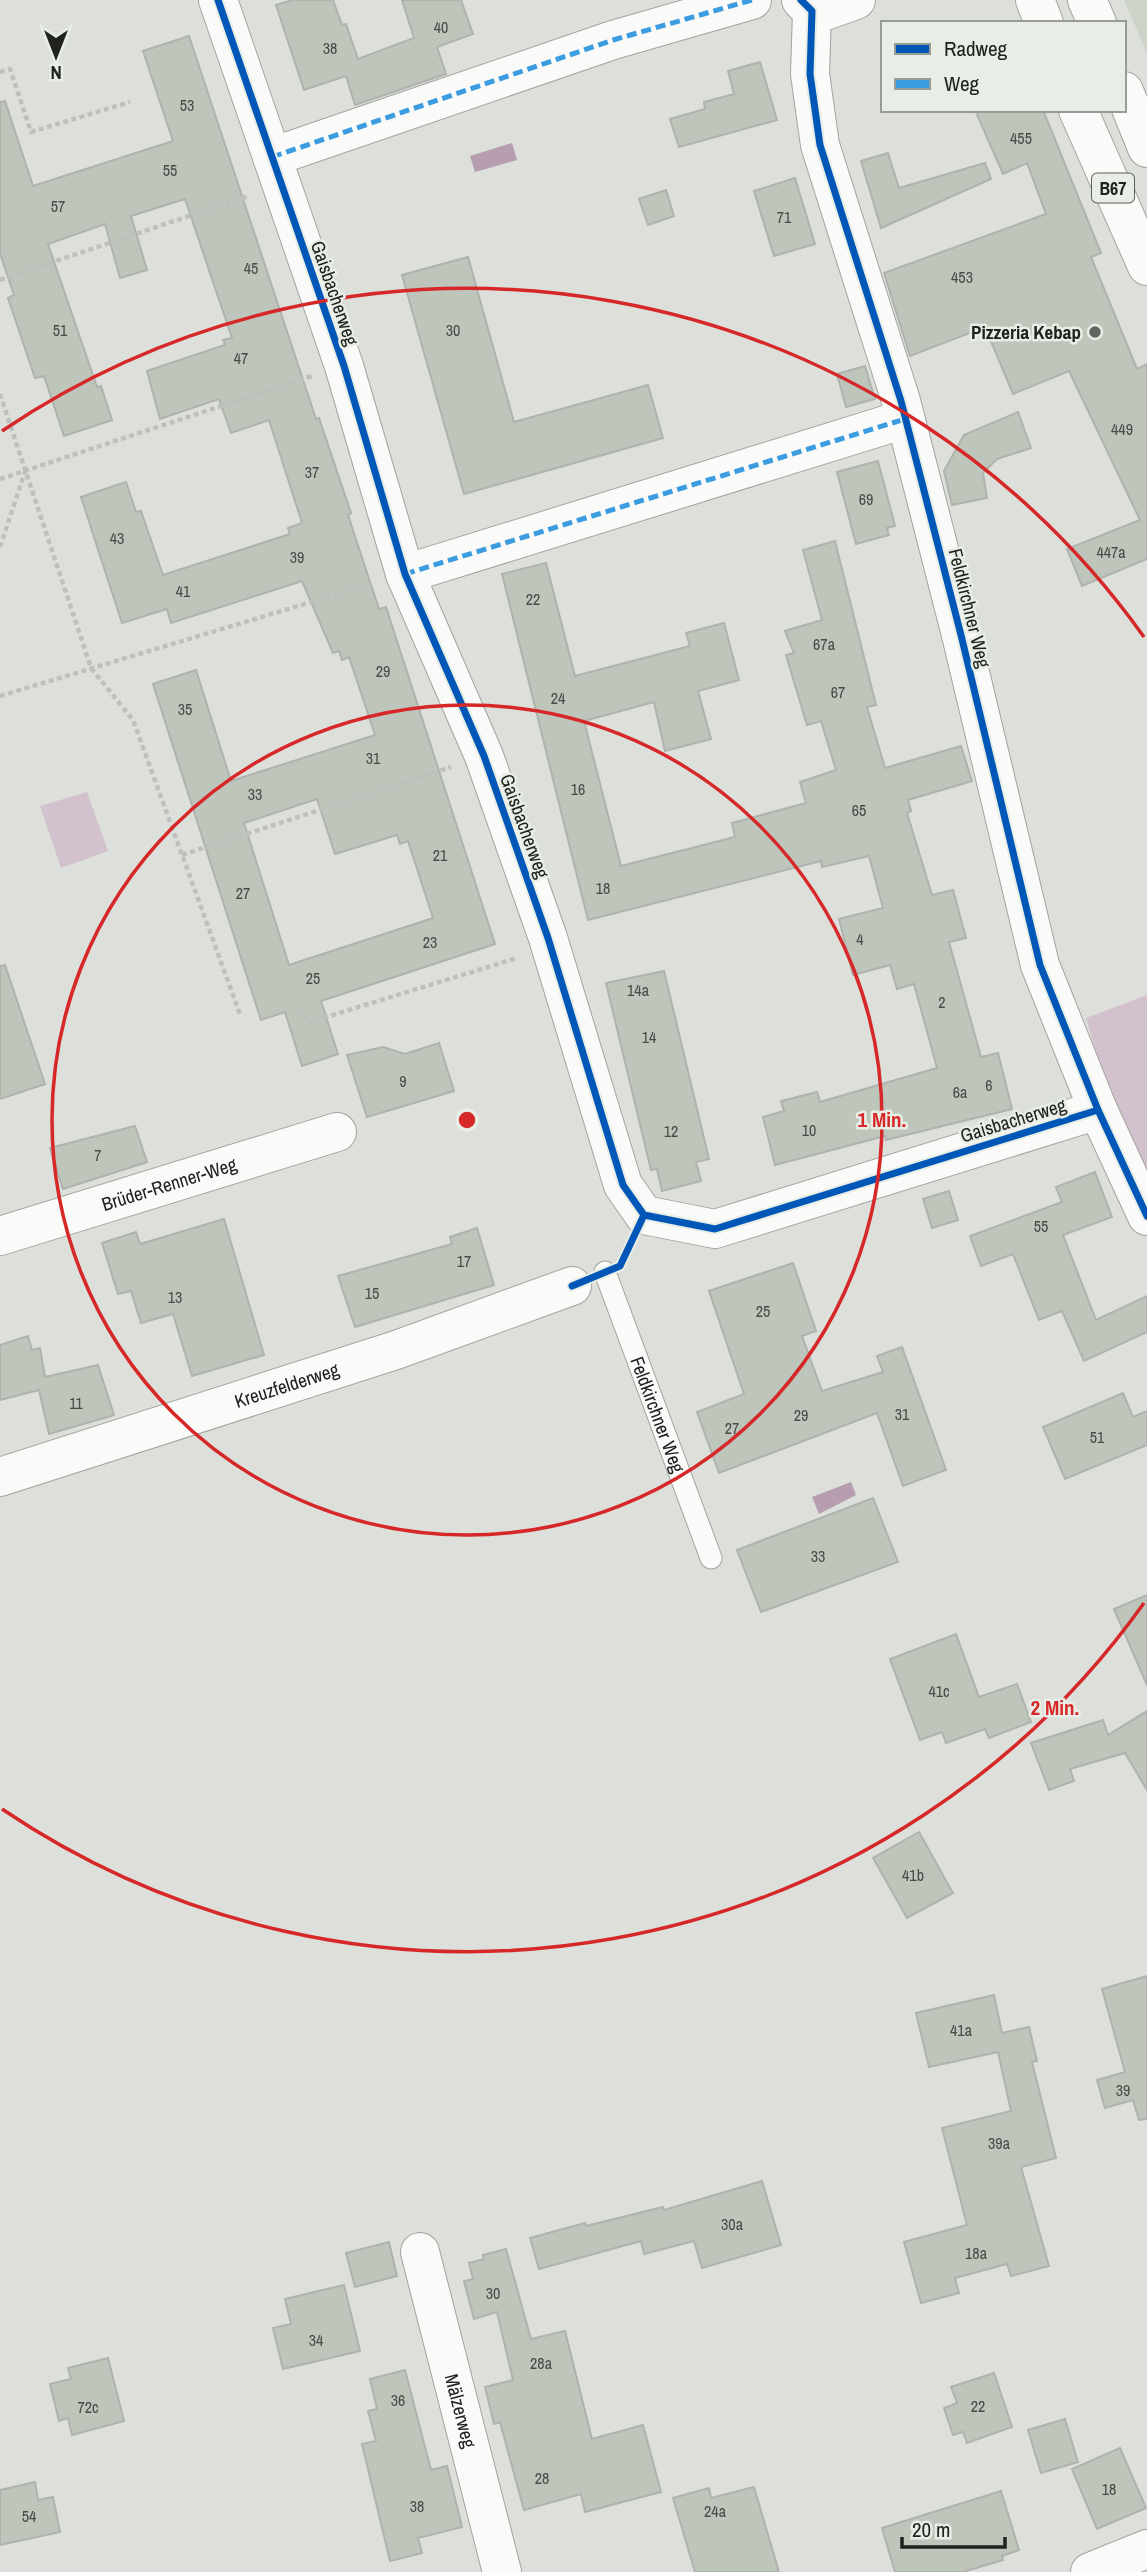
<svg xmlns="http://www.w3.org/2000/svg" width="1147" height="2572" font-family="'Archivo Narrow',sans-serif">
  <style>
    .built { fill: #ccd3c9 }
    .green { fill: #d3c2cd }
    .water { fill: #b69daf }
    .building { fill: #bec5bb; stroke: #b0b2af; stroke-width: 2; fill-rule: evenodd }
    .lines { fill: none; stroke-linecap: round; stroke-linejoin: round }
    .service-casing { stroke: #a2a4a1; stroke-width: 23 }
    .minor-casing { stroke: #a2a4a1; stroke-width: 40 }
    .primary-casing { stroke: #a2a4a1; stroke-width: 40 }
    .path { stroke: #bfc0be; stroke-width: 4.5; stroke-dasharray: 5 3.5; stroke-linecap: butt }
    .service { stroke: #fafaf9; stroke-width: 21 }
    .minor { stroke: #fafaf9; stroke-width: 38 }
    .primary { stroke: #fafaf9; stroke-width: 38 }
    .quiet { stroke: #3c9ce0; stroke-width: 5; stroke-dasharray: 10 5; stroke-linecap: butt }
    .cycleway-casing { stroke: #e8eee5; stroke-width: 11 }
    .cycleway { stroke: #0057b8; stroke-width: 7 }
    .ring { fill: none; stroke: #d62828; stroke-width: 3.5 }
    .poi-dot { fill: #626460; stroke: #e8eee5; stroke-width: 2.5 }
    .labels { text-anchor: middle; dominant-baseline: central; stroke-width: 5; stroke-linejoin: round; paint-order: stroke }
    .number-label { font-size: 16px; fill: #484b46 }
    .shield { fill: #e8eee5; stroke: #5c5f5a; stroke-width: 2 }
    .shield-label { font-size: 18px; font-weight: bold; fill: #20221f }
    .street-label { font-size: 19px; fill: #20221f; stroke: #e8eee5 }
    .poi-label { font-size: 19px; font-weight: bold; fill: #20221f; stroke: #e8eee5; text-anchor: end }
    .centre { fill: #d62828; stroke: #e8eee5; stroke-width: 3.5 }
    .ring-label { font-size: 21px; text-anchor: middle; font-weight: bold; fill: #d62828; stroke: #e8eee5; stroke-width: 5; stroke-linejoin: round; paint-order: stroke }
  </style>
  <rect width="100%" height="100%" fill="#dcdfda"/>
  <!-- built -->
  <polygon class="built" points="1124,0 1147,0 1147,53"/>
  <!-- green -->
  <g class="green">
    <polygon points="87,792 108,851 61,868 40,806"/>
    <polygon points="1147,995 1147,1171 1104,1079 1086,1018"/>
  </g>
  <!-- water -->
  <g class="water">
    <polygon points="512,143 517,160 475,172 470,156"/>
    <polygon points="851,1482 856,1495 819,1514 812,1497"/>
  </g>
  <!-- building -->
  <g class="building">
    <polygon points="293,0 333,0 342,25 346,24 358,59 414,38 402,0 461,0 473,34 437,47 446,74 355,105 346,76 304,90 276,5"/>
    <path d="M189,36L316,419L319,418L351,513L348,515L379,609L386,607L495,944L321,1001L338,1054L302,1066L285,1012L261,1020L153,684L196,670L231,781L375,735L349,657L342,660L339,651L333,653L302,581L171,623L167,609L122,623L81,497L126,482L136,512L141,511L163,575L290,534L288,528L302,523L269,420L231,433L219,399L160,419L147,371L225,345L223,340L232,338L185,199L131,216L147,270L120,278L105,224L48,244L97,387L101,386L112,420L64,436L44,376L35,378L8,298L14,295L0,253V102L5,101L33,186L173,141L143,51ZM317,799L335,854L397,835L400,844L408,841L433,918L289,965L244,823Z"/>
    <polygon points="760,62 777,120 679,147 670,119 705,109 704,102 734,94 728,71"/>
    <polygon points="975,110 1043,110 1101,253 1091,257 1137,369 1147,364 1147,559 1082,586 1067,549 1140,520 1069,371 1013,394 985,327 910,356 884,273 1046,214 1027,163 1003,174"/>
    <polygon points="888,153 899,188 985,163 991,179 881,228 861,161"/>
    <polygon points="795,178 815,244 774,256 754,191"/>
    <polygon points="666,190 674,216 648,225 639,199"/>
    <polygon points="468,257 514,422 648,385 663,438 464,494 402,275"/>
    <polygon points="865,366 875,399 846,407 837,374"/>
    <polygon points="1018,412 1031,448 997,459 983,473 987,498 952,505 944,471 964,435"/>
    <polygon points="878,461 895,526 887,528 889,535 856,544 837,472"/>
    <polygon points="835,541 876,705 867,707 885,768 961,746 972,781 908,800 911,811 907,813 932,895 953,890 966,938 949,942 981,1057 998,1053 1012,1109 886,1140 885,1136 775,1165 763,1117 784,1111 781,1101 817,1092 820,1102 937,1068 914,984 897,989 890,965 853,975 839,919 883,908 869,856 822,867 821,861 588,920 502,574 546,563 575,676 690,646 686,633 724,623 739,680 698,691 711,739 665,751 654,702 584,721 621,866 735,837 732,823 806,803 800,782 836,770 821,721 807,725 786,655 794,653 785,631 822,620 803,550"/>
    <polygon points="5,965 45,1084 0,1099 0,966"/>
    <polygon points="664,971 709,1159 696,1162 701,1181 662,1191 657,1169 651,1170 606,983"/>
    <polygon points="439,1043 454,1091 367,1117 347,1055 383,1047 405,1054"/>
    <polygon points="135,1126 147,1162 63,1189 50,1148"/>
    <polygon points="1095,1172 1112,1217 1063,1235 1096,1320 1147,1296 1147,1332 1084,1361 1062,1311 1039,1320 1013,1254 981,1266 970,1236 1062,1202 1056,1187"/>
    <polygon points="949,1191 958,1220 932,1228 923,1199"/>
    <polygon points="224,1219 264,1355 192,1376 173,1314 141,1323 131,1291 118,1294 102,1243 136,1232 140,1244"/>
    <polygon points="477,1228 494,1285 355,1327 338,1276 452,1244 450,1237"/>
    <polygon points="793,1263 816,1331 802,1336 822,1391 883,1372 877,1356 902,1347 946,1470 903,1486 877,1413 719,1473 697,1412 744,1394 709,1291"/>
    <polygon points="28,1336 32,1350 40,1348 45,1377 98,1365 114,1415 49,1434 39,1390 0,1400 0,1345"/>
    <polygon points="1123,1393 1133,1417 1147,1411 1147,1445 1065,1479 1043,1427"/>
    <polygon points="873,1498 898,1562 761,1612 737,1550"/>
    <polygon points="1147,1595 1147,1685 1114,1609"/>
    <polygon points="956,1634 979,1697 1017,1684 1031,1722 989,1738 985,1729 946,1743 942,1732 920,1740 890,1659"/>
    <polygon points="1147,1711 1147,1790 1125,1753 1070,1769 1074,1781 1049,1790 1031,1743 1103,1720 1108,1735"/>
    <polygon points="919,1832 953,1893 907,1918 873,1858"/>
    <polygon points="1147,1976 1147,2119 1139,2120 1133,2100 1105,2108 1097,2080 1125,2072 1102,1989"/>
    <polygon points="994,1995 1002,2033 1029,2027 1037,2061 1032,2062 1056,2158 1021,2167 1049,2266 1011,2276 1007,2264 955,2278 959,2293 921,2303 904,2242 967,2225 942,2128 1011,2111 998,2052 929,2067 916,2013"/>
    <polygon points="762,2181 781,2245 702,2268 694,2241 644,2254 641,2241 539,2269 530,2238 585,2223 586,2226 663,2207 664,2210"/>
    <polygon points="389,2242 397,2276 355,2287 346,2253"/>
    <polygon points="506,2249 531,2339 565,2331 592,2439 643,2425 661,2492 585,2512 581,2494 524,2510 500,2422 494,2424 485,2387 513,2380 497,2312 474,2319 464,2281 473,2279 469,2263 484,2259 483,2255"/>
    <polygon points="344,2285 360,2351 283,2369 273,2328 291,2324 285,2299"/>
    <polygon points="108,2358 124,2421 72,2435 68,2418 59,2421 50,2384 71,2379 68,2368"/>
    <polygon points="405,2370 431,2470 447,2466 462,2527 418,2538 422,2553 390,2561 362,2444 376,2441 368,2411 377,2409 370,2379"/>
    <polygon points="994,2373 1012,2427 967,2443 963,2432 953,2435 944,2408 957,2403 951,2387"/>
    <polygon points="1065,2419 1078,2462 1041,2473 1028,2430"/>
    <polygon points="1120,2448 1146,2508 1097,2529 1072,2469"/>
    <polygon points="35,2482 38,2500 53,2497 60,2532 0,2545 0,2490"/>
    <polygon points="754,2487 779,2572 695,2572 673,2498 709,2488 711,2498"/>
    <polygon points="1001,2491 1019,2550 1002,2556 1003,2560 963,2572 895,2572 882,2528"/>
  </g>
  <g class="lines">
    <defs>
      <g id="service">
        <path id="s1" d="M605,1272L711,1558"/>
      </g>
      <g id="minor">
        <polyline points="218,0 344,366 405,574 484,756 548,938 623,1185 644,1215 715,1229 1098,1110"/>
        <polyline points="801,0 812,11 810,74 820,145 901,401 961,635 1040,965 1098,1110 1147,1216"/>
        <polyline points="812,11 825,11 856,0"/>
        <polyline points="272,157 613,40 752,0"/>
        <polyline points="405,574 905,419"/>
        <path id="s2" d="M0,1236L337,1132"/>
        <path id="s3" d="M0,1477L396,1350L572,1286"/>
        <path id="s4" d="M420,2252L502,2572"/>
        <polyline points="1090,2572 1147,2549"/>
      </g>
      <g id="primary">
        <polyline points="1035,0 1044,23"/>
        <polyline points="1087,0 1097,23"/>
        <polyline points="1124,91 1147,148"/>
        <polyline points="1078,110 1147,266"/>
      </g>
    </defs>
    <!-- service casing -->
    <use href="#service" class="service-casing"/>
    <!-- minor casing -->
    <use href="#minor" class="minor-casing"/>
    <!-- primary casing -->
    <use href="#primary" class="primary-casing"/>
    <!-- path -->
    <g class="path">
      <polyline points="0,72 10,69 31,132 130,102"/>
      <polyline points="0,280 248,196"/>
      <polyline points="0,394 91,668 133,720 241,1017"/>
      <polyline points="0,479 312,376"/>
      <polyline points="0,547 25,472"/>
      <polyline points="0,696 371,584"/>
      <polyline points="182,855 451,767"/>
      <polyline points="301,1007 307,1023 517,958"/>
    </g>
    <!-- service -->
    <use href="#service" class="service"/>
    <!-- minor -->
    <use href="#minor" class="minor"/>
    <!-- primary -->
    <use href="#primary" class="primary"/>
    <!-- quiet -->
    <g class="quiet">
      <polyline points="272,157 613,40 752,0"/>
      <polyline points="405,574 905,419"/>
    </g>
    <defs>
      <g id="cycleway">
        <polyline points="218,0 344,366 405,574 484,756 548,938 623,1185 644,1215 715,1229 1098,1110"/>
        <polyline points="801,0 812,11 810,74 820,145 901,401 961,635 1040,965 1098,1110 1147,1216"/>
        <polyline points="572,1286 620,1266 644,1215"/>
      </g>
    </defs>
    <!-- cycleway casing -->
    <use href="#cycleway" class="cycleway-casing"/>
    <!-- cycleway -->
    <use href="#cycleway" class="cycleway"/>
  </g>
  <!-- distance rings -->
  <g class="ring">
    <circle cx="467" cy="1120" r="415"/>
    <path d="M1144 1603A831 831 0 0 1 2 1809M2 431A831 831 0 0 1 1144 637"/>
  </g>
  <!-- markers -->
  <circle class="poi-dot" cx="1095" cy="332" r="7"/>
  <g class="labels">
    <!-- number labels -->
    <g class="number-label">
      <text x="441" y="27">40</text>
      <text x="330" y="48">38</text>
      <text x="187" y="105">53</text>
      <text x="1021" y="138">455</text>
      <text x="170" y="170">55</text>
      <text x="58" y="206">57</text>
      <text x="784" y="217">71</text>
      <text x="251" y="268">45</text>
      <text x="962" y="277">453</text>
      <text x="60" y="330">51</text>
      <text x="453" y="330">30</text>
      <text x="241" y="358">47</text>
      <text x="1122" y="429">449</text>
      <text x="312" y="472">37</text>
      <text x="866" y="499">69</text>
      <text x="117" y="538">43</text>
      <text x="1111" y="552">447a</text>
      <text x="297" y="557">39</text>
      <text x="183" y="591">41</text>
      <text x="533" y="599">22</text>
      <text x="824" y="644">67a</text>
      <text x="383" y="671">29</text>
      <text x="838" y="692">67</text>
      <text x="558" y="698">24</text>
      <text x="185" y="709">35</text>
      <text x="373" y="758">31</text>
      <text x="578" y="789">16</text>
      <text x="255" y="794">33</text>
      <text x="859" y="810">65</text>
      <text x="440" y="855">21</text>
      <text x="603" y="888">18</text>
      <text x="243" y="893">27</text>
      <text x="860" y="939">4</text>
      <text x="430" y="942">23</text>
      <text x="313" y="978">25</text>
      <text x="638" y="990">14a</text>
      <text x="942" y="1002">2</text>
      <text x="649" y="1037">14</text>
      <text x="403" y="1081">9</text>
      <text x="989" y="1085">6</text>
      <text x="960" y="1092">6a</text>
      <text x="809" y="1130">10</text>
      <text x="671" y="1131">12</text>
      <text x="98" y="1155">7</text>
      <text x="1041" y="1226">55</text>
      <text x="464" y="1261">17</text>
      <text x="372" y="1293">15</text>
      <text x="175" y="1297">13</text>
      <text x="763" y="1311">25</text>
      <text x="76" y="1403">11</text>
      <text x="902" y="1414">31</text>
      <text x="801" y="1415">29</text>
      <text x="732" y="1428">27</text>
      <text x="1097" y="1437">51</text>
      <text x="818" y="1556">33</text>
      <text x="939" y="1691">41c</text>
      <text x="913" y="1875">41b</text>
      <text x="961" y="2030">41a</text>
      <text x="1123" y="2090">39</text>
      <text x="999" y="2143">39a</text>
      <text x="732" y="2224">30a</text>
      <text x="976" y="2253">18a</text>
      <text x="493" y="2293">30</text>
      <text x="316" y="2340">34</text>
      <text x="541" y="2363">28a</text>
      <text x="398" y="2400">36</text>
      <text x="978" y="2406">22</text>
      <text x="88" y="2407">72c</text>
      <text x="542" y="2478">28</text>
      <text x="1109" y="2489">18</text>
      <text x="417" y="2506">38</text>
      <text x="715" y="2511">24a</text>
      <text x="29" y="2516">54</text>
    </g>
    <!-- shield labels -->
    <rect class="shield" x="1092" y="173.5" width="42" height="29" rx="5"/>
    <g class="shield-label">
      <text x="1113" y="188">B67</text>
    </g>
    <!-- street labels -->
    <g class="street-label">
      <text transform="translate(335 293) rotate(71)">Gaisbacherweg</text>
      <text transform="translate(970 608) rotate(76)">Feldkirchner Weg</text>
      <text transform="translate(525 826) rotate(70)">Gaisbacherweg</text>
      <text transform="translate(1013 1120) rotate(-17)">Gaisbacherweg</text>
      <text stroke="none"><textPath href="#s2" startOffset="177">Brüder-Renner-Weg</textPath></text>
      <text stroke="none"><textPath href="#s3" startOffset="301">Kreuzfelderweg</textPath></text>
      <text stroke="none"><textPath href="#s1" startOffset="152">Feldkirchner Weg</textPath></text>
      <text stroke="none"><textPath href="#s4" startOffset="164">Mälzerweg</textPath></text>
    </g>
    <!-- poi labels -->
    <g class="poi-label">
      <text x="1081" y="332">Pizzeria Kebap</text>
    </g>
  </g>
  <circle cx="467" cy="1120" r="10" class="centre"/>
  <g class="ring-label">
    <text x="882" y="1127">1 Min.</text>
    <text x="1055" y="1715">2 Min.</text>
  </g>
  <!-- legend -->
  <rect x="881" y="21" width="245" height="91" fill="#e8eee5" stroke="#989c96" stroke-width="2"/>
  <rect x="895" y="44" width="35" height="10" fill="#0057b8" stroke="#989c96" stroke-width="2"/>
  <text x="944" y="56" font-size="21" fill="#20221f">Radweg</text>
  <rect x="895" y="79" width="35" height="10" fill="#3c9ce0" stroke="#989c96" stroke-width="2"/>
  <text x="944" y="91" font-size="21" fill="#20221f">Weg</text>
  <!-- north arrow -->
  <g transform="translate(56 56) rotate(180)" stroke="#e8eee5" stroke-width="5" paint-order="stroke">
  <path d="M0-5L12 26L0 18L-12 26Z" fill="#20221f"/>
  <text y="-10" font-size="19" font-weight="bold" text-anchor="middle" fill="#20221f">N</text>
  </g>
  <!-- scale -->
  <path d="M902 2537v10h103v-10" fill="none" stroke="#20221f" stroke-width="3.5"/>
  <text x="912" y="2537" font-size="21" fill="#20221f" stroke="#e8eee5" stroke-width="5" paint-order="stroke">20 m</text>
</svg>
